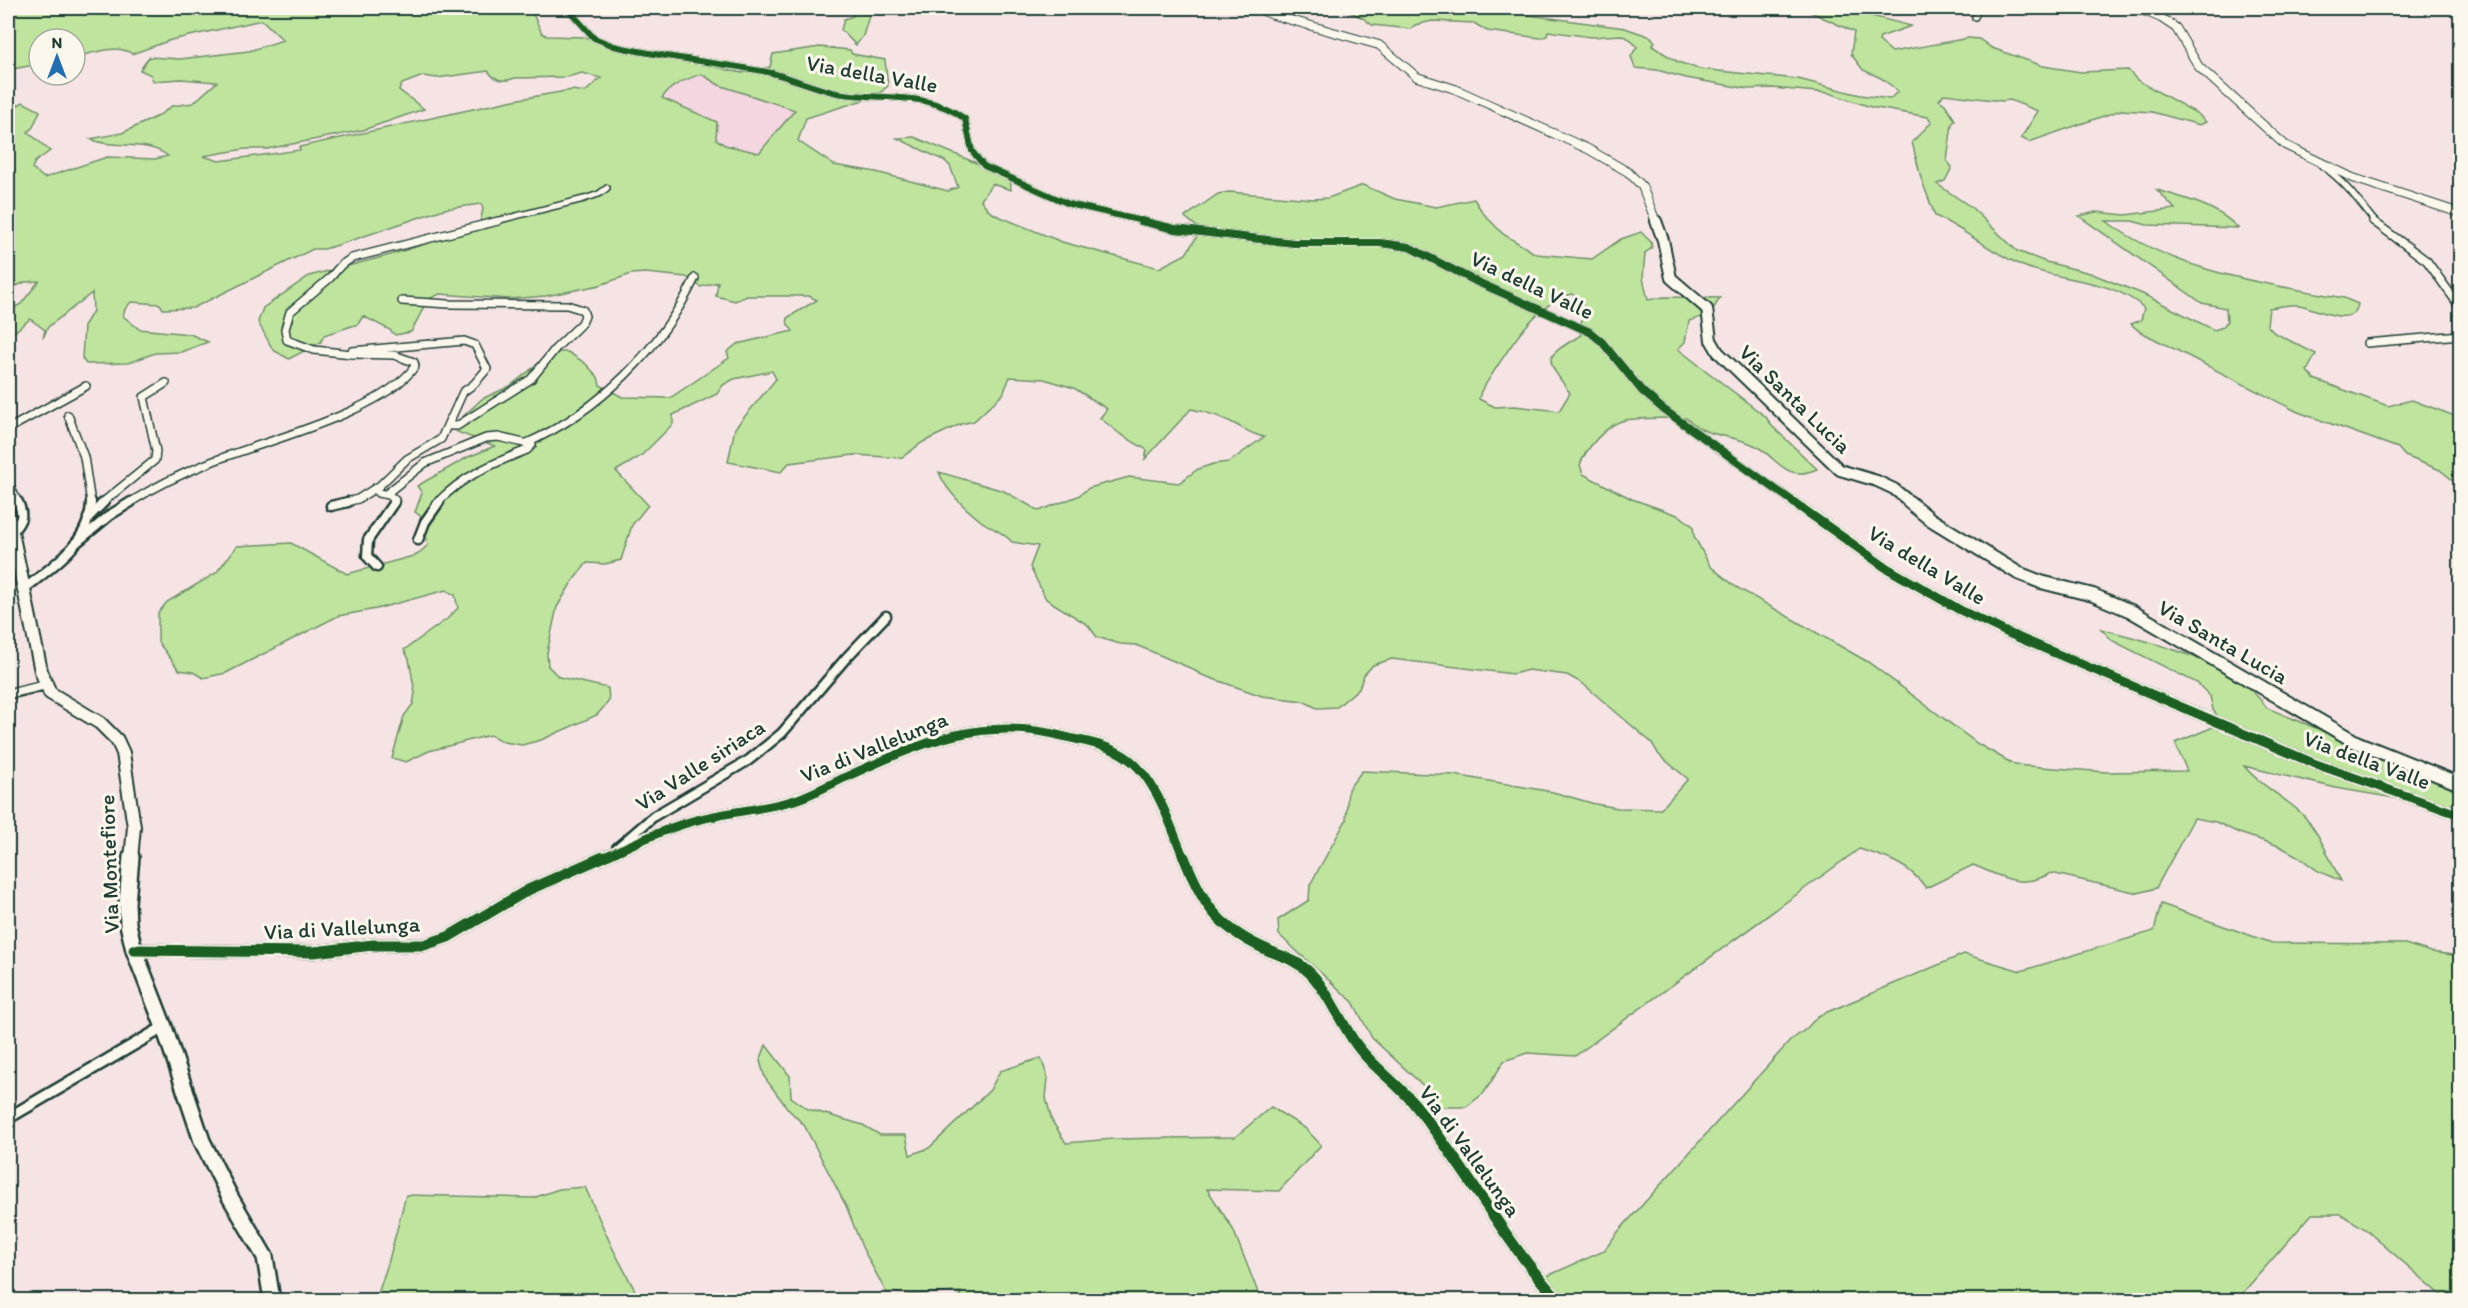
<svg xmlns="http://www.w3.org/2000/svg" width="2468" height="1308" font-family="Itim,sans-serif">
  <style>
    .built { fill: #f3d6e0 }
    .green { fill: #bfe49e; stroke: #6f9069; stroke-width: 1.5; fill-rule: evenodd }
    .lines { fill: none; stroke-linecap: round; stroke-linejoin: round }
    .street-far3-casing { stroke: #1f3d34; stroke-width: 8 }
    .street-far2-casing { stroke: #1f3d34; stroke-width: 10 }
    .street-far1-casing { stroke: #1f3d34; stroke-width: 13 }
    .street-casing { stroke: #1f3d34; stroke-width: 15 }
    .secondary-far3-casing { stroke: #1f3d34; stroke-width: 10 }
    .secondary-far2-casing { stroke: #1f3d34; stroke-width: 14 }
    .secondary-far1-casing { stroke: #1f3d34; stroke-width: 16 }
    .secondary-casing { stroke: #1f3d34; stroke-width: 20 }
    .street-far3 { stroke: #fbf7ec; stroke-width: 5 }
    .street-far2 { stroke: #fbf7ec; stroke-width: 7 }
    .street-far1 { stroke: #fbf7ec; stroke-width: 8 }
    .street { stroke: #fbf7ec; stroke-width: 10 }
    .secondary-far3 { stroke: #fbf7ec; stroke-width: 8 }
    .secondary-far2 { stroke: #fbf7ec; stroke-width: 10 }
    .secondary-far1 { stroke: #fbf7ec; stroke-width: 12 }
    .secondary { stroke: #fbf7ec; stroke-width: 15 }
    .cycleway-far3-casing { stroke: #fbf7ec; stroke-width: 8 }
    .cycleway-far2-casing { stroke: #fbf7ec; stroke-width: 10 }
    .cycleway-far1-casing { stroke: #fbf7ec; stroke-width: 13 }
    .cycleway-casing { stroke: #fbf7ec; stroke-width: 15 }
    .cycleway-far3 { stroke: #1b5e20; stroke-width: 6 }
    .cycleway-far2 { stroke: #1b5e20; stroke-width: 8 }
    .cycleway-far1 { stroke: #1b5e20; stroke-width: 9 }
    .cycleway { stroke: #1b5e20; stroke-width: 11 }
    .labels { text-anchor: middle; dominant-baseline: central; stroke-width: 6; stroke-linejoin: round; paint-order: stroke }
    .street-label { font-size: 22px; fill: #1f3d34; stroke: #fbf7ec }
  </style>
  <rect width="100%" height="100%" fill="#f6e4e5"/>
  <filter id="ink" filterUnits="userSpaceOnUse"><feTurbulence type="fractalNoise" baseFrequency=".0167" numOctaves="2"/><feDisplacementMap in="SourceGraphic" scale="12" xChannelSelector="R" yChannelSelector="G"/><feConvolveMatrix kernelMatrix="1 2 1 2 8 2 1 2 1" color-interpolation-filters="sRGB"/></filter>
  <g filter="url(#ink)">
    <!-- built -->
    <polygon class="built" points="701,74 791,107 795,110 759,153 725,145 661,98 665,92 677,84"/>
    <!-- green -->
    <g class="green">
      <path d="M8,8H530L542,33L547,36L584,37L742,73L770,67L773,54L820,47L850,50L852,54L885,60L888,86L876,96L806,118L798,141L834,165L876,172L948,191L958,187L950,166L945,161L897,138L914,137L1010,177L1011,190L992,184L981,200L989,211L998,216L1062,242L1159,268L1186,254L1201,230L1185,217L1218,194L1229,192L1313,199L1328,198L1363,185L1395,199L1436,207L1474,199L1483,213L1503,234L1536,254L1592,259L1621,239L1641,232L1651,242L1652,248L1645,253L1643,278L1648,300L1664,297L1720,298L1710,314L1689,321L1685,342L1678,349L1766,417L1771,425L1817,469C1785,483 1778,458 1756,446C1732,434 1705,438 1686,418C1666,419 1645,417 1625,420C1608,423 1585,449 1580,465L1583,474L1632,499L1680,516L1693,526L1694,536L1710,566L1736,587L1868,662L1978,744L2015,765L2107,772L2187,771L2175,743L2223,723L2213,710L2210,696L2197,683L2113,641L2101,629C2153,642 2235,662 2267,708L2389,758L2431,771L2460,796L2458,809L2336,788L2244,766C2259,785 2283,796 2301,813C2319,831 2329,858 2341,881L2318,871L2299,857L2279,846L2239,833L2216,822L2194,818L2156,888L2138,893L2051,873C2020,890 2003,877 1973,865L1926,888C1909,864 1886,857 1859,849L1575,1056L1527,1053L1504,1061L1484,1093L1466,1107H1441L1430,1092L1372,1038L1353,1002L1279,935L1278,920L1309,900L1310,885L1346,820L1348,789L1362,771L1454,775L1553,792L1595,804L1618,808L1661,809L1688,779L1659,755L1652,743L1582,683L1567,675L1528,670L1513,674L1392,659L1373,665L1364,675L1359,688L1337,707L1317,708L1303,701L1262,696L1202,675L1190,668L1136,645L1120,644L1097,637L1088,625L1046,599L1030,567L1038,546L1012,542C1003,532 992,529 981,521C966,509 945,490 939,472L1004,491L1039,511L1078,496L1089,488L1129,477L1179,483L1198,469L1213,464L1229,462L1264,437C1254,435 1250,432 1242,428C1227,419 1208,412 1191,409L1145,459L1147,450L1120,434L1100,418L1107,409L1074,388L1044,379L1010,377L1003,394L974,421L961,424L923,442L901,458L854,455L789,463L781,472L728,462L735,428L776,379L772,371L734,379L723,385L717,394L673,415V424L641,456L616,471L648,505L632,525L621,560L605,564L587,563L572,582L557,607L547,653L548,666L559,677L608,688L609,701L597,715L541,740L522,745L504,742L490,735L429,751L406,762L392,758L404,716L413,704L415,693L409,659L404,650L447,619L458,608L455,595L446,590L376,609L338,616L226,673L203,678L193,672L179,670L158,642V613L167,602L216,573L237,546L291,543L347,574L417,555L428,545L423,518L415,512L422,493L417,486L468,457L495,446L457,432L454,425L482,399L510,386L553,352H568L585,363L598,377L600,385L622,397L670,398L729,358L727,352L737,344L793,331L788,325L787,318L817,300L809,296H747L735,301L716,296L718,282L701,287L686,277L645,273L631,274L600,285L546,296L509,299L440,294L428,299L411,332L395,335L390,330L363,316L358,324L324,335L321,342L289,359L273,350L258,322L263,308L309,276L390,255L479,227L483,209L481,204L444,209L338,245L324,249H313L193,308L163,309L160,304L131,302L125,309L123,316L139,329L190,334L208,342L181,352L155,353L128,363L86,364L82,358L84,326L93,311L92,293L48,327L43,338L45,330L30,319L12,334L8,344V311L21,304L39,281L25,282L8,290V111L23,102L40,111L33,127L28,132L50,151L35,162L32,168L44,178L107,157L155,159L168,156C146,139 115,150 90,139L122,133L158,116L172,106L193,103L217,82L181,79L153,81L151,75L140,70L149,57L180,59L249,51L283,40L262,20L171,40L132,54C119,43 90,54 75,57V39H39V64L8,70ZM488,71C495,81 505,82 515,78L567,77L582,73L601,78L585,92L572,90L514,100L299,147L300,150L219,161L203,156L245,149H267L363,130L424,109L399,90L402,84L423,76L437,78ZM701,74L719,85L795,110L759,153L725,145L716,139L717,122L662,98C670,85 687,79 701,74ZM1572,294C1589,309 1587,309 1578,329L1581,335C1542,359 1544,356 1570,393L1559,411L1514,406L1495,407L1479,399L1481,391C1504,358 1531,304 1572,294Z"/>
      <polygon points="842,8 874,8 869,16 863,36 856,45 841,30 844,19 853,16 852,12"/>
      <path d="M1341,8H1396L1442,13L1452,11L1456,8H1477L1625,28L1651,37L1655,42L1652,46L1678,62L1699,69L1798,79L1860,95L1890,99L1898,91L1881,78L1863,70L1851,54L1854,32L1802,8L1844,9L1911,26L1880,37L1879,41L1892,52L1969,38L1979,39L1992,48L2043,66L2081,72L2128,70L2137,80L2198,114L2206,122L2200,125L2152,112L2121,110L2029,142L2021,138L2038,111L2010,100L2002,101L1944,94L1939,100L1945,104L1955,120L1952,124L1947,161L1952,167L1945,181L1937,184L1971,207L2017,251L2046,262L2090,273L2145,295L2214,330L2223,327L2227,321L2226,308L2202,303L2079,216L2096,212L2125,215L2175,209L2157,190C2186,199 2216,205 2238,228L2147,225L2132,221H2106C2175,272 2262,283 2344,298L2358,304C2354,330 2314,307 2299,305C2289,304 2279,307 2269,308L2267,325L2273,332L2316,354L2307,371L2314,379L2388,406L2412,400L2460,418V486L2440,470L2405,456L2398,448L2298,412L2139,331L2131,324L2141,320L2144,308C2111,278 2062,282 2023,266C1992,253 1966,230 1935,216L1921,178L1912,142L1932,122L1928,117L1871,107L1829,93L1772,88L1749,89L1686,78L1657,70L1635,68L1631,56L1637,47L1630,39L1621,35L1591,37L1548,31L1547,36L1540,38L1487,31L1474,23L1432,21L1415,25L1411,29L1372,25L1363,18Z"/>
      <polygon points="2161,904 2272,943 2405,944 2431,952 2460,956 2460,1300 2447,1300 2365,1229 2341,1214 2312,1214 2240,1296 2243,1300 1555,1300 1538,1280 1604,1251 1617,1233 1790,1041 1807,1028 1818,1016 1964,954 2021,971 2154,931"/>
      <polygon points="766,1045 790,1076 791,1097 808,1109 863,1125 880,1135 906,1135 910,1155 929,1148 990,1090 1000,1071 1041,1058 1048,1078 1046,1098 1052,1121 1066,1143 1113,1139 1235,1137 1271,1107 1305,1128 1321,1145 1279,1191 1207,1189 1233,1229 1261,1300 959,1300 961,1292 913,1294 886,1292 862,1247 847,1208 804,1125 788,1109 765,1078 760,1061"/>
      <polygon points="585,1187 612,1247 640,1300 376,1300 389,1260 406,1195 533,1198 559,1189"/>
    </g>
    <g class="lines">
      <defs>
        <g id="street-far3">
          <path d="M567,8L594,38L614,46C665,58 716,62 767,72C791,77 813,88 837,93C882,101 927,90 965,119L972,151L984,166L1069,204L1147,222"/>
          <polyline points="2063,8 2068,10"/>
          <polyline points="1975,17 1979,8"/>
          <path d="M2321,165C2344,181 2358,200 2375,222"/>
          <polyline points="492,222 584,199 599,194 607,188"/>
        </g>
        <g id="street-far2">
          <polyline points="1141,221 1175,229 1294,243 1380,243 1409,247 1475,281 1590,332 1602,342 1642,391 1663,409 1795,503"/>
          <polyline points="2373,221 2427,261 2460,307"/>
          <polyline points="2367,343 2460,335"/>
          <polyline points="352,354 314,350 287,340 285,329 290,312 330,278 341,265 352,258 498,221"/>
          <polyline points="68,415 84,457 91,503"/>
          <polyline points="8,429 86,386"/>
          <path d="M527,443C599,411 661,349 695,278"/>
          <polyline points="8,481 18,503"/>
          <path d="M386,494L425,463L486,438L498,437L532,445L527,450C494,463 462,476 437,503"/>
          <polyline points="102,503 155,460 156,451 144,397 166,383"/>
          <path d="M129,503C154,487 183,473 211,462C264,441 384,412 415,366L414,362L394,355L352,354V351L464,341L475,345L487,369L474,384L463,392L449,423L451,426H457L531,379L556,348L582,323L585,316L583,310L567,305L448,304L402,301"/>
          <polyline points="342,503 358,499 377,487"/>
          <polyline points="394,503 395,500 389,495 378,493 376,489 407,459 441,439 450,419"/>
        </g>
        <g id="street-far1">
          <polyline points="1793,502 1885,567 1960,610 2008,633 2313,763 2460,815"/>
          <polyline points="331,506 348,502"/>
          <polyline points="88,518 104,502"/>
          <path d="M12,532C22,520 24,516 18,502"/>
          <polyline points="418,540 425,522 439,502"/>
          <polyline points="75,544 110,515 131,502"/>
          <polyline points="377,567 367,556 368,540 394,502"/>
          <path d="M24,589C54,565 90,543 91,502"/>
          <polyline points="8,694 46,685"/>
          <polyline points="617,848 654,816 749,760 782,733 846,658 886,616"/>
          <path d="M600,859C633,844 669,826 705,818C735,811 766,809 795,800C813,794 831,784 848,776C921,743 985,714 1066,737C1086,742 1109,745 1126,757C1156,777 1171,827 1184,859"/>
        </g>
        <g id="street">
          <path d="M1184,857C1202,902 1215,925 1261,947C1277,955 1296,959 1309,972C1325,986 1342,1025 1356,1044C1372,1067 1398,1083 1416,1106C1466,1168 1504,1241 1558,1300"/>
          <polyline points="134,950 314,952 373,945 424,945 448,937 528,890 603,857"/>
          <polyline points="8,1118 164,1027"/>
        </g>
        <g id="secondary-far3">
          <polyline points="1256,8 1273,15 1379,45 1417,77 1455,89 1588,149 1628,172 1642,186 1656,222"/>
          <polyline points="2137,8 2161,18 2176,28 2199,67 2285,145 2353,178 2460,213"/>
        </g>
        <polyline id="secondary-far2" points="1656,221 1663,240 1671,278 1707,309 1711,340 1718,352 1840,470 1877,481 1894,489 1911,503"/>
        <g id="secondary-far1">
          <polyline points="1909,502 1930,519 2018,573 2041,582 2093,595 2131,611 2356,742 2460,784"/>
          <polyline points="8,513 41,671 50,693 100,723 117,740 123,753 134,827 131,859"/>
        </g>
        <polyline id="secondary" points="131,857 127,903 128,924 134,950 164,1027 202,1141 230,1197 265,1257 272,1300"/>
      </defs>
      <!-- street-far3 casing -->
      <use href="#street-far3" class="street-far3-casing"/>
      <!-- street-far2 casing -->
      <use href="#street-far2" class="street-far2-casing"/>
      <!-- street-far1 casing -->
      <use href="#street-far1" class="street-far1-casing"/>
      <!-- street casing -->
      <use href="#street" class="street-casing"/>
      <!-- secondary-far3 casing -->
      <use href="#secondary-far3" class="secondary-far3-casing"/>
      <!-- secondary-far2 casing -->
      <use href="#secondary-far2" class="secondary-far2-casing"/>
      <!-- secondary-far1 casing -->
      <use href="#secondary-far1" class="secondary-far1-casing"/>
      <!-- secondary casing -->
      <use href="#secondary" class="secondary-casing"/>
      <!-- street-far3 -->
      <use href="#street-far3" class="street-far3"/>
      <!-- street-far2 -->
      <use href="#street-far2" class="street-far2"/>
      <!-- street-far1 -->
      <use href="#street-far1" class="street-far1"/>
      <!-- street -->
      <use href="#street" class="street"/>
      <!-- secondary-far3 -->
      <use href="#secondary-far3" class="secondary-far3"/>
      <!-- secondary-far2 -->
      <use href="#secondary-far2" class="secondary-far2"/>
      <!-- secondary-far1 -->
      <use href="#secondary-far1" class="secondary-far1"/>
      <!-- secondary -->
      <use href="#secondary" class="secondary"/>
      <defs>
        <path id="cycleway-far3" d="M567,8L594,38L614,46C665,58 716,62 767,72C791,77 813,88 837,93C882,101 927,90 965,119L972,151L984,166L1069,204L1147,222"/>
        <polyline id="cycleway-far2" points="1141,221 1175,229 1294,243 1380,243 1409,247 1475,281 1590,332 1602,342 1642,391 1663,409 1795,503"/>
        <g id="cycleway-far1">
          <polyline points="1793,502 1885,567 1960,610 2008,633 2313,763 2460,815"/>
          <path d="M600,859C633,844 669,826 705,818C735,811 766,809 795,800C813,794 831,784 848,776C921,743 985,714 1066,737C1086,742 1109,745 1126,757C1156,777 1171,827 1184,859"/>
        </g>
        <g id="cycleway">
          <path d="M1184,857C1202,902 1215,925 1261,947C1277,955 1296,959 1309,972C1325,986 1342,1025 1356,1044C1372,1067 1398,1083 1416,1106C1466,1168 1504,1241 1558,1300"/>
          <polyline points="134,950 314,952 373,945 424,945 448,937 528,890 603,857"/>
        </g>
      </defs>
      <!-- cycleway-far3 casing -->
      <use href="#cycleway-far3" class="cycleway-far3-casing"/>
      <!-- cycleway-far2 casing -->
      <use href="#cycleway-far2" class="cycleway-far2-casing"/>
      <!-- cycleway-far1 casing -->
      <use href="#cycleway-far1" class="cycleway-far1-casing"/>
      <!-- cycleway casing -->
      <use href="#cycleway" class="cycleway-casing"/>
      <!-- cycleway-far3 -->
      <use href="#cycleway-far3" class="cycleway-far3"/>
      <!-- cycleway-far2 -->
      <use href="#cycleway-far2" class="cycleway-far2"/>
      <!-- cycleway-far1 -->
      <use href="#cycleway-far1" class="cycleway-far1"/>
      <!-- cycleway -->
      <use href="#cycleway" class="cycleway"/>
    </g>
  </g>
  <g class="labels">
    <!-- street labels -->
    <g class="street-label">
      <text transform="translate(872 74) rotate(10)">Via della Valle</text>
      <text transform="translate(1532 285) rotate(25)">Via della Valle</text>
      <text transform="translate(1795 399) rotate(44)">Via Santa Lucia</text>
      <text transform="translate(1927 565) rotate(31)">Via della Valle</text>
      <text transform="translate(2223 642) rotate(30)">Via Santa Lucia</text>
      <text transform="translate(874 747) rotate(-22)">Via di Vallelunga</text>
      <text transform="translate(2367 760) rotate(20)">Via della Valle</text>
      <text transform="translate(700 765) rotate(-33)">Via Valle siriaca</text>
      <text transform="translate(109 864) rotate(-92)">Via Montefiore</text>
      <text transform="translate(342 928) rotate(-3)">Via di Vallelunga</text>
      <text transform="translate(1470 1151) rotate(54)">Via di Vallelunga</text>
    </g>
  </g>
  <!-- margin -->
  <rect width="2468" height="1308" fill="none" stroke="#fbf7ec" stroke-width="30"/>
  <rect x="15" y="15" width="2438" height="1278" fill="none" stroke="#1f3d34" stroke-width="2" filter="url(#ink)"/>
  <!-- north arrow -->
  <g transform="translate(57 57)"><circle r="28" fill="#fbf7ec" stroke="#a3ada2" stroke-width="1.5"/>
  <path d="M0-4.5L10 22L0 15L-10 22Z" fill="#1f6fb2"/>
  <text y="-9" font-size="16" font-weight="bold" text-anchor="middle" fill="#1f3d34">N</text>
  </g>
</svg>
